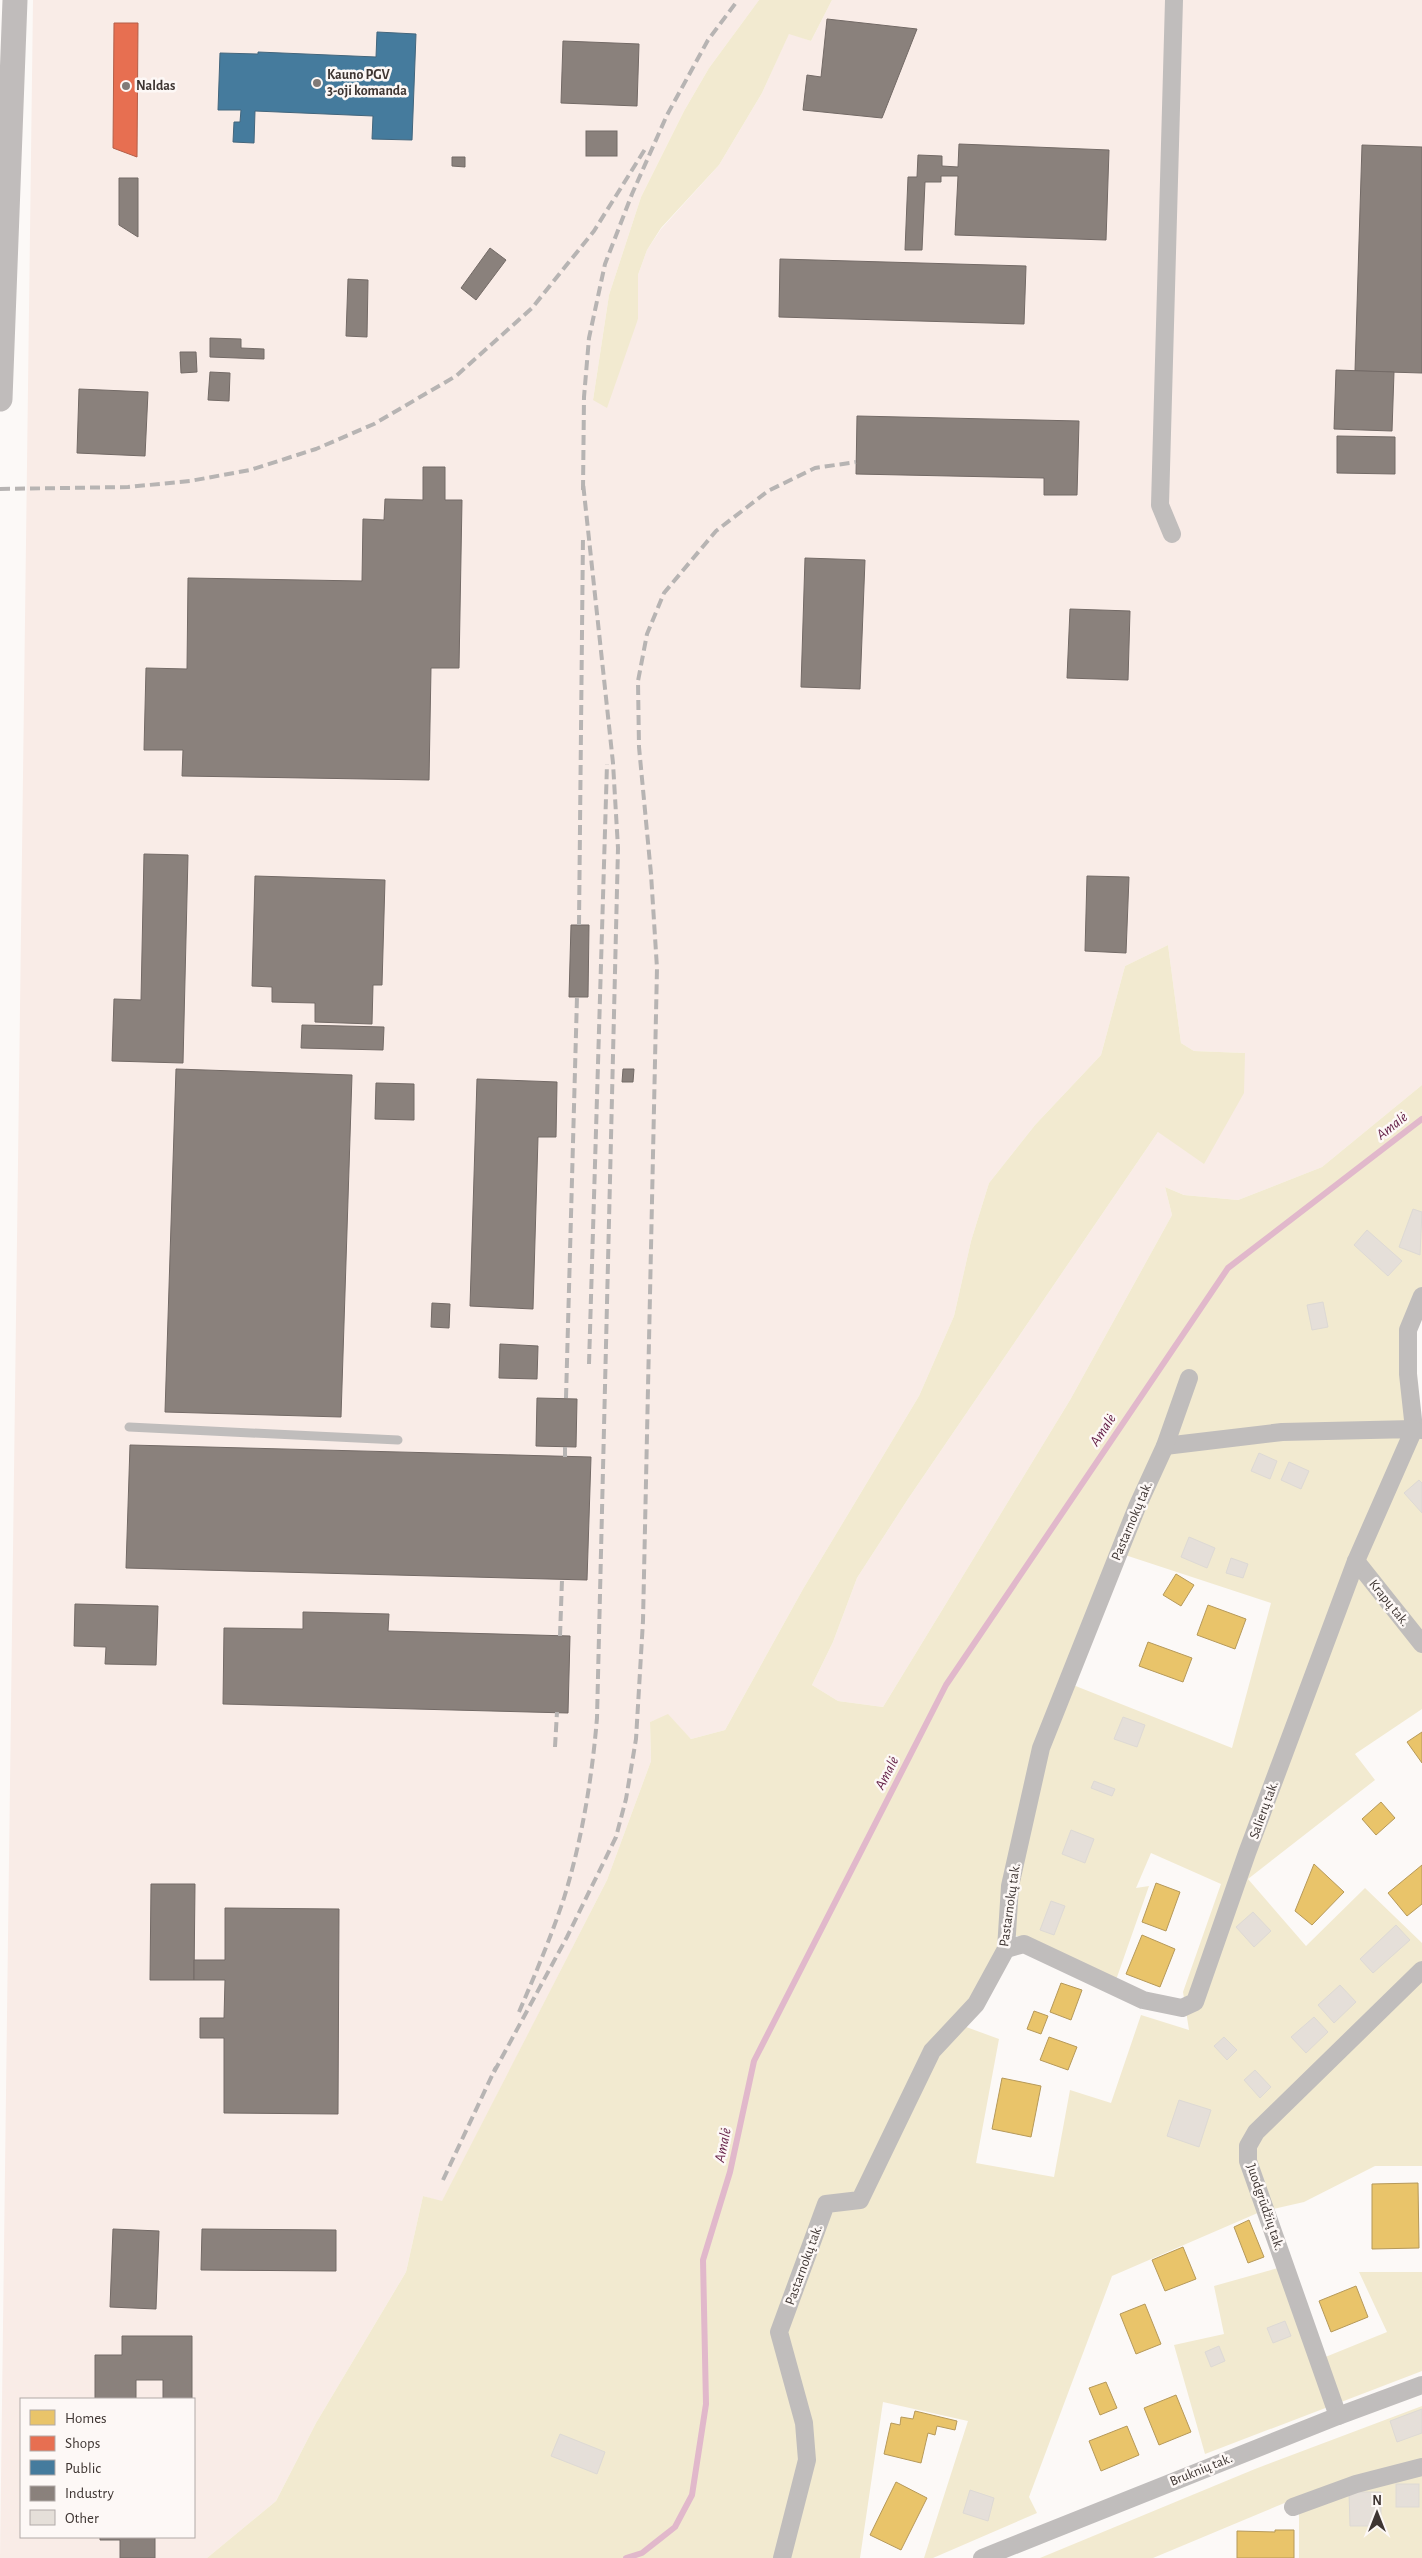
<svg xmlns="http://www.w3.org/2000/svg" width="1422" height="2558" font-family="'Alegreya Sans',sans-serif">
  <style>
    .built { fill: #f9ece7; fill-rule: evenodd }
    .green { fill: #f2ead0; fill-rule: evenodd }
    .homes { fill: #e9c46a; stroke: #b69959 }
    .shops { fill: #e76f51; stroke: #b45e48 }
    .public { fill: #457b9d; stroke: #43667d }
    .industry { fill: #8a817c; stroke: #736a66 }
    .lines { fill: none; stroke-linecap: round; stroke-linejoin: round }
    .stream { stroke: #e1b8cb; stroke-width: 6 }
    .building { fill: #e5dfd9; stroke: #ddd9d4 }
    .lane { stroke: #c0bdbc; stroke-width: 9 }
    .street { stroke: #c0bdbc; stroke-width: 18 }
    .secondary { stroke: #c0bcbb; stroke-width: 25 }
    .rail { stroke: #b7b4b3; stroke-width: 4; stroke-dasharray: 10 5; stroke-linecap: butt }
    .poi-dot { fill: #807a77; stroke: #fdf8f6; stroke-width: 2 }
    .labels { text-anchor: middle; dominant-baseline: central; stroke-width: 5; stroke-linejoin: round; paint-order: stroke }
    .poi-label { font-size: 14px; font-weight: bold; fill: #3e3532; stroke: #fdf8f6; text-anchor: start }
    .street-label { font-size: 14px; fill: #3e3532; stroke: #fdf8f6 }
    .water-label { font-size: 15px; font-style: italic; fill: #642047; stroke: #fdf8f6 }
  </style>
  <rect width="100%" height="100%" fill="#fcf9f7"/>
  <!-- built -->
  <path class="built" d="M33,0H759L709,68L684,111L641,197L609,295L593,400L638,319V275L647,250L661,229L719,165L762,93L789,33L811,41L832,0H1422V1085L1322,1167L1238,1200L1184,1195L1165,1187L1172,1215L1070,1400L883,1707L838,1701L812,1685L833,1642L857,1578L908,1499L1158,1132L1245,1053L1194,1051L1181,1043L1168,945L1125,966L1101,1055L1035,1125L989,1183L971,1241L954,1316L919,1396L803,1589L725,1730L691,1739L668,1715L650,1722L651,1761L607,1880L442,2202L423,2196L406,2272L316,2423L276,2501L207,2558H0ZM21,2399H194V2537H21Z"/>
  <!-- green -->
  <g class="green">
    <polygon points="759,0 832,0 811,41 789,34 762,93 719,165 661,228 647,250 638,275 638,319 607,408 593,400 609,295 641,197 684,111 709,68"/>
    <path d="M1168,945L1181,1043L1194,1051L1245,1053L1244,1093L1204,1164L1158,1132L908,1499L857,1578L833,1642L812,1685L838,1701L883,1707L1070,1400L1172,1215L1165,1187L1184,1195L1238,1200L1322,1167L1422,1085V1296L1408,1330L1422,1430V1709L1355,1754L1375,1780L1248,1879L1306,1946L1365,1888L1422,1943V2166H1375L1304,2202L1260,2212L1112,2276L1029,2497L1037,2513L933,2558H924L968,2421L883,2402L860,2558H207L276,2501L316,2423L406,2272L423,2196L442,2201L607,1880L651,1761L650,1722L668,1714L691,1739L725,1730L803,1589L919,1396L954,1316L971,1241L989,1183L1035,1125L1101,1055L1125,966ZM1119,1553L1271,1603L1232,1748L1068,1683ZM1151,1853L1221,1884L1183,1992L1189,2030L1141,2015L1111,2103L1070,2090L1054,2177L976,2163L999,2039L958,2024L1008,1932L1116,1980L1149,1886L1136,1888Z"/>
    <polygon points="1285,2266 1318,2360 1387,2332 1359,2272 1422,2272 1422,2371 1205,2454 1174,2345 1224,2334 1214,2286"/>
    <polygon points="1422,2406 1422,2558 1299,2558 1299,2497 1153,2558 1040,2558 1255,2469"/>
  </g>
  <!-- homes -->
  <g class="homes">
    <polygon points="1176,1574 1194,1585 1181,1606 1163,1595"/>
    <polygon points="1208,1605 1246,1619 1235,1649 1197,1635"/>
    <polygon points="1148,1642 1192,1658 1183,1682 1139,1666"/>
    <polygon points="1422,1732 1422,1763 1407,1742"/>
    <polygon points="1381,1802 1395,1818 1376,1835 1362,1819"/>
    <polygon points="1314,1864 1344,1892 1312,1925 1295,1911"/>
    <polygon points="1422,1865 1422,1904 1407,1916 1388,1893"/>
    <polygon points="1156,1883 1180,1892 1166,1931 1142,1922"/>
    <polygon points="1142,1935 1175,1949 1160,1987 1126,1974"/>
    <polygon points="1061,1983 1082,1990 1071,2020 1050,2012"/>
    <polygon points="1034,2011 1048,2016 1041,2034 1027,2029"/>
    <polygon points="1049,2037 1077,2047 1068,2070 1040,2060"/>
    <polygon points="1002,2078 1041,2086 1031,2137 992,2129"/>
    <polygon points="1418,2183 1419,2248 1372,2249 1372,2184"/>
    <polygon points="1249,2220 1264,2257 1248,2263 1234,2227"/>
    <polygon points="1183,2247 1196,2279 1165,2291 1152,2260"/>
    <polygon points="1356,2286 1368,2317 1331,2332 1319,2301"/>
    <polygon points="1145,2304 1161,2344 1136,2354 1120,2314"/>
    <polygon points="1106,2382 1117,2408 1100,2415 1089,2388"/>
    <polygon points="1176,2395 1191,2432 1159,2445 1144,2408"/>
    <polygon points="915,2411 957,2421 955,2430 937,2426 935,2435 928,2433 921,2463 884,2454 891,2423 900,2425 901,2417 913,2419"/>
    <polygon points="1127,2426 1139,2455 1101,2471 1089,2441"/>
    <polygon points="896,2482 927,2498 901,2550 870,2535"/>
    <polygon points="1275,2530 1294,2530 1294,2558 1237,2558 1237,2531 1275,2532"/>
  </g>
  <!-- shops -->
  <polygon class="shops" points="114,23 138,23 137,157 113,148"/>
  <!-- public -->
  <polygon class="public" points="377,32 416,34 412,140 372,139 373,116 255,111 254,143 233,142 234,122 240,122 241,110 218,110 220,53 258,54 258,52 376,57"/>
  <!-- industry -->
  <g class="industry">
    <polygon points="827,19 917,29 882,118 803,110 807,75 821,77"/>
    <polygon points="563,41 639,44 637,106 561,103"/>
    <rect x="586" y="131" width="31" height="25"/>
    <polygon points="959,144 1109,150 1106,240 955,235 958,176 941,176 941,182 925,182 922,250 905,250 908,177 917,177 918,155 942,156 942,166 958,167"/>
    <polygon points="1362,145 1422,147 1422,373 1355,371"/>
    <polygon points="452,157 465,157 465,167 452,166"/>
    <polygon points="119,178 138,178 138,237 119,225"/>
    <polygon points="490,248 506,260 476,300 461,288"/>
    <polygon points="780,259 1026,266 1024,324 779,317"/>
    <polygon points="348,279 368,280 367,337 346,336"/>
    <polygon points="210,338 241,339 241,348 264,349 264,359 210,357"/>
    <polygon points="180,352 196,352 197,372 181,373"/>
    <polygon points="1336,370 1394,372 1392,431 1334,429"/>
    <polygon points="210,372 230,373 229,401 208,400"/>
    <polygon points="79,389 148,392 145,456 77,453"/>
    <polygon points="857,416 1079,421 1077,495 1044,495 1044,478 856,474"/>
    <polygon points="1337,436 1395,437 1395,474 1337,473"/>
    <polygon points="423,467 445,467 445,500 462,500 459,668 431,668 429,780 182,776 183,750 144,750 146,668 187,669 188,578 362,581 363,519 384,520 385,499 423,500"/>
    <polygon points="805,558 865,560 860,689 801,687"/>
    <polygon points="1070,609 1130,611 1128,680 1067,678"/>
    <polygon points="144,854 188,855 183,1063 112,1061 114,999 141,1000"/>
    <polygon points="255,876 385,880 382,985 373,985 372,1024 315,1022 315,1003 272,1002 272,987 252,986"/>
    <polygon points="1087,876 1129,877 1126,953 1085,951"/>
    <polygon points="571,925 589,925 588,997 569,997"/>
    <polygon points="302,1025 384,1027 383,1050 301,1048"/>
    <polygon points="176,1069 352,1075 341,1417 165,1412"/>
    <polygon points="623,1069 634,1069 633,1082 622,1082"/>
    <polygon points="477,1079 557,1082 556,1137 538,1137 533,1309 470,1306"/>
    <polygon points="376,1083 414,1084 414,1120 375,1119"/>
    <polygon points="432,1303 450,1304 449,1328 431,1327"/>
    <polygon points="500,1344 538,1346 537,1379 499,1378"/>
    <polygon points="537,1398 577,1399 576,1447 536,1446"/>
    <polygon points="130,1445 591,1457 587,1580 126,1568"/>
    <polygon points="75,1604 158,1606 156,1665 105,1664 106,1647 74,1646"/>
    <polygon points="303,1612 389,1614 388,1631 570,1636 568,1713 223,1704 224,1628 303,1629"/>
    <polygon points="151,1884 195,1884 194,1980 150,1980"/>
    <polygon points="225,1908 339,1909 338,2114 224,2113 224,2038 200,2038 200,2018 224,2018 225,1980 194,1980 194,1960 225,1960"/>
    <polygon points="113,2229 159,2231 156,2309 110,2307"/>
    <polygon points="202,2229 336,2230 336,2271 201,2270"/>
    <polygon points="122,2336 192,2336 192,2399 163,2399 163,2380 136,2380 136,2399 95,2399 95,2355 122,2355"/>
    <polygon points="100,2537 155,2537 155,2558 120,2558 120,2540 100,2540"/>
  </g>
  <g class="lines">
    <!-- stream -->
    <polyline class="stream" points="626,2558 642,2553 675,2527 692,2495 706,2404 703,2260 730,2172 754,2061 946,1685 1228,1268 1422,1119"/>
  </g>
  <!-- building -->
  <g class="building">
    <polygon points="1413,1209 1422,1212 1420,1255 1399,1247"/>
    <polygon points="1367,1230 1402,1261 1388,1276 1354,1245"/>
    <polygon points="1323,1302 1328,1327 1312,1330 1307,1305"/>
    <polygon points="1259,1453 1277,1461 1270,1479 1251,1471"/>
    <polygon points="1289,1462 1309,1471 1301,1489 1281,1480"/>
    <polygon points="1419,1480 1422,1483 1422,1513 1404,1493"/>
    <polygon points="1189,1537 1215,1548 1207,1568 1181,1557"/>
    <polygon points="1231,1558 1248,1564 1243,1578 1226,1573"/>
    <polygon points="1123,1717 1145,1725 1137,1747 1114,1739"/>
    <polygon points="1094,1781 1115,1789 1112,1796 1091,1788"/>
    <polygon points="1071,1830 1094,1839 1085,1863 1062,1854"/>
    <polygon points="1051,1901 1065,1906 1054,1935 1040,1930"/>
    <polygon points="1253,1912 1271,1931 1254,1947 1236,1927"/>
    <polygon points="1396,1925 1410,1940 1373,1973 1360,1959"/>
    <polygon points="1340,1985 1356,2002 1334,2023 1318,2005"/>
    <polygon points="1314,2017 1328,2032 1306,2053 1291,2037"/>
    <polygon points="1224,2037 1237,2050 1227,2060 1214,2046"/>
    <polygon points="1255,2070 1271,2087 1260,2098 1244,2080"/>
    <polygon points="1179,2100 1211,2110 1199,2147 1167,2136"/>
    <polygon points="1285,2321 1291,2336 1273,2343 1267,2328"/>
    <polygon points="1219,2346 1225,2361 1211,2367 1205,2352"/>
    <polygon points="1422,2409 1422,2433 1397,2442 1390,2421"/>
    <polygon points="560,2434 605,2452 597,2474 551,2456"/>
    <rect x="1396" y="2484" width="23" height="23"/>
    <polygon points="970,2490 994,2498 988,2521 963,2513"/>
    <polygon points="1349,2492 1381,2492 1381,2526 1350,2526"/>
  </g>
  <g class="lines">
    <!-- lane -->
    <polyline class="lane" points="129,1427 398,1440"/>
    <!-- street -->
    <g class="street">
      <polyline points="1172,534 1160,505 1174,0"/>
      <polyline points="1422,1296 1408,1330 1408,1374 1414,1429 1422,1430"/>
      <polyline points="1356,1561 1422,1644"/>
      <polyline points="1006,1949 1024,1944 1143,2000 1182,2008 1195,2002 1247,1853 1356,1561 1414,1429 1282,1432 1165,1446"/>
      <polyline points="1338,2416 1248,2161 1248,2146 1256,2132 1422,1970"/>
      <polyline points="1293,2507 1356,2484 1422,2467"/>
      <polyline points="782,2558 807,2460 804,2423 779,2332 826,2204 860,2200 932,2051 976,2004 1006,1949 1010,1886 1041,1748 1137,1507 1165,1446 1189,1378"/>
      <polyline points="982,2558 1338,2416 1422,2385"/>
    </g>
    <!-- secondary -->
    <polyline class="secondary" points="0,399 15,0"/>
    <!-- rail -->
    <g class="rail">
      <polyline points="0,489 128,487 190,481 250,470 316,449 374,424 456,376 532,308 594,231 647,146"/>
      <polyline points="583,490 584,397 589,338 605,264 632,194 667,115 708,40 738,0"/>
      <polyline points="579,925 583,535"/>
      <polyline points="589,1364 607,764"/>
      <polyline points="566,1398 577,997"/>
      <polyline points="565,1457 565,1447"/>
      <polyline points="560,1636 562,1580"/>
      <polyline points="555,1747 557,1712"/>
      <path d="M519,2012C535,1975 551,1937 564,1898C582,1840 592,1778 597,1718L618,848L613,763L583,483"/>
      <polyline points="494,2072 567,1937 616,1837 626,1799 636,1739 643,1621 657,968 651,874 639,747 638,681 647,634 664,593 716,531 768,491 815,468 856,462"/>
      <polyline points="443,2180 496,2067"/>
    </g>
  </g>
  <!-- markers -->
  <g class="poi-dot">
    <circle cx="317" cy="83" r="5"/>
    <circle cx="126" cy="86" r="5"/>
  </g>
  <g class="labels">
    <!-- poi labels -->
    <g class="poi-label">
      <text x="327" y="75">Kauno PGV<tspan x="327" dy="16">3-oji komanda</tspan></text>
      <text x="136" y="86">Naldas</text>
    </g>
    <!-- street labels -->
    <g class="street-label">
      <text transform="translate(1132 1521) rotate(-67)">Pastarnokų tak.</text>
      <text transform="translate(1389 1603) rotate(51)">Krapų tak.</text>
      <text transform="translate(1264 1810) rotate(-70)">Salierų tak.</text>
      <text transform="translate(1010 1905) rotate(-82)">Pastarnokų tak.</text>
      <text transform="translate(1265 2207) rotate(71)">Juodgrūdžių tak.</text>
      <text transform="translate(804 2265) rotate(-70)">Pastarnokų tak.</text>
      <text transform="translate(1201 2470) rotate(-22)">Bruknių tak.</text>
    </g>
    <!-- water labels -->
    <g class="water-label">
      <text transform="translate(1392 1126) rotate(-38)">Amalė</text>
      <text transform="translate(1103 1430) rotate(-56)">Amalė</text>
      <text transform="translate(887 1773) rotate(-63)">Amalė</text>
      <text transform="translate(723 2145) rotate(-78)">Amalė</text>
    </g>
  </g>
  <!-- legend -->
  <rect x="20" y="2398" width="175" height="140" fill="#fdf8f6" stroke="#b1aaa8"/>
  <rect x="30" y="2410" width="25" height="15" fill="#e9c46a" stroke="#b1aaa8"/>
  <text x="65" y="2423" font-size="15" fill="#3e3532">Homes</text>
  <rect x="30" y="2436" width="25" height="15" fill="#e76f51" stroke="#b1aaa8"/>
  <text x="65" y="2448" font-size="15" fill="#3e3532">Shops</text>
  <rect x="30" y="2460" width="25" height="15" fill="#457b9d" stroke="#b1aaa8"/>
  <text x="65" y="2473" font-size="15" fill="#3e3532">Public</text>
  <rect x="30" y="2486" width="25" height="15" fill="#8a817c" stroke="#b1aaa8"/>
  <text x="65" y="2498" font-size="15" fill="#3e3532">Industry</text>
  <rect x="30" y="2510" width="25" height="15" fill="#e5dfd9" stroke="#b1aaa8"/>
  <text x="65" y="2523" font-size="15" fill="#3e3532">Other</text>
  <!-- north arrow -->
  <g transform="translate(1377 2513)" stroke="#fdf8f6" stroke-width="4" paint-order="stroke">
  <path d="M0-4L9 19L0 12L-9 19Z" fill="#3e3532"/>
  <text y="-8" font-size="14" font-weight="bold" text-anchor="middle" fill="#3e3532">N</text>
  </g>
</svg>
